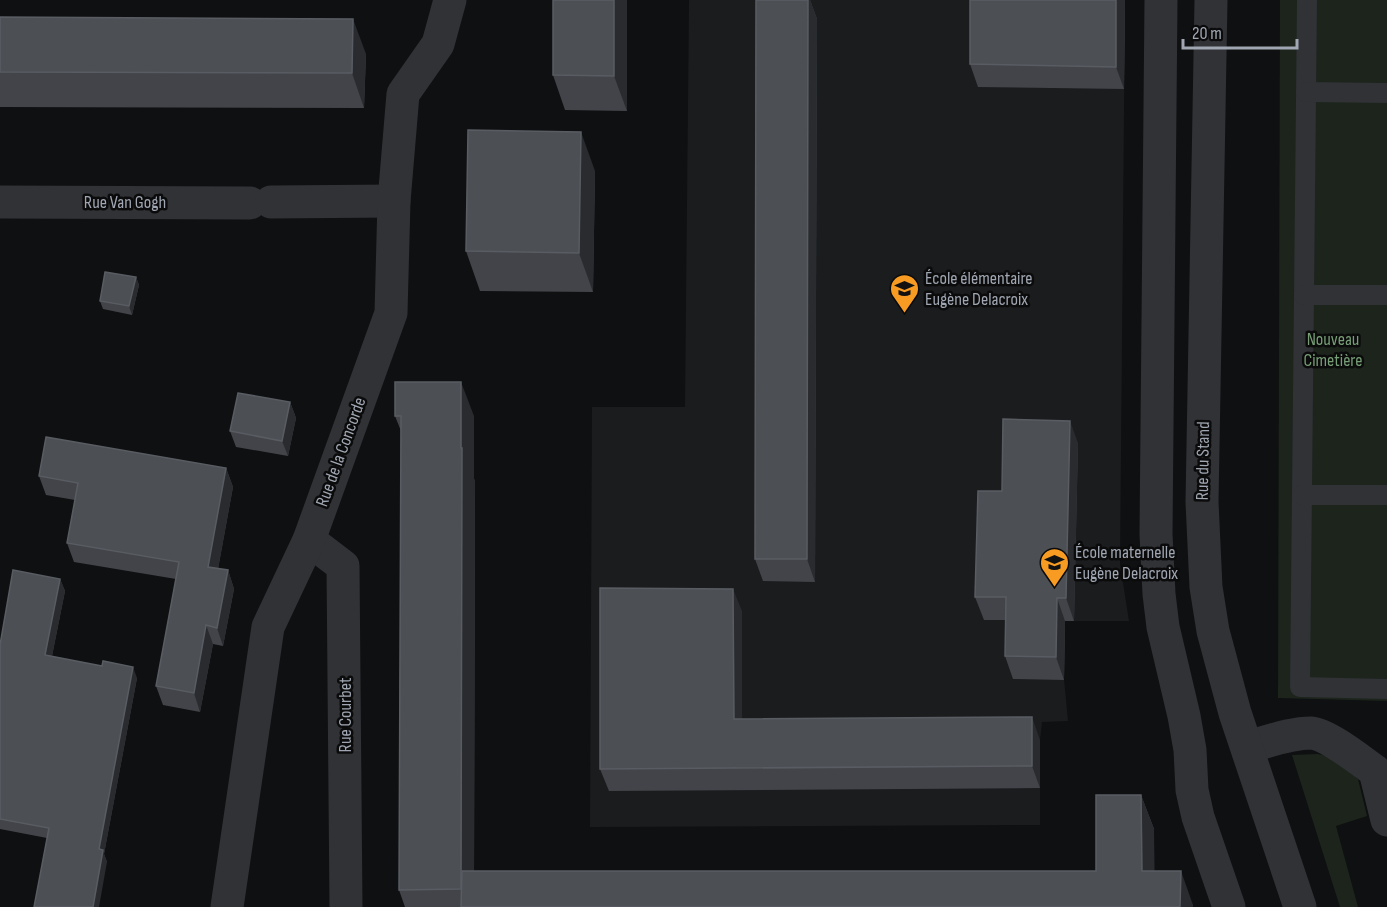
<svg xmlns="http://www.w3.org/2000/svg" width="1387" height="907" font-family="'Sofia Sans Condensed',sans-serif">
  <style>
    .built { fill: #1b1c1e }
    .green { fill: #1c241c }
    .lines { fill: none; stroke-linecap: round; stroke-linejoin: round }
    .service { stroke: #303236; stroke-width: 20 }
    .minor { stroke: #303236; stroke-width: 33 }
    .tertiary { stroke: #303236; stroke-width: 33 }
    .wall { fill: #424449 }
    .shaded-wall { fill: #292b2e }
    .building { fill: #4c4f54; stroke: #595d63; stroke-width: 1.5 }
    .labels { text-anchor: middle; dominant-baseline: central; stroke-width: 5; stroke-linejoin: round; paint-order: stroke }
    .street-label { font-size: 18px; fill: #a0a7b2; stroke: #0b0b0c }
    .poi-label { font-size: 18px; fill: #a0a7b2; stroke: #0b0b0c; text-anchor: start }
    .park-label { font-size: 18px; fill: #779e76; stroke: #0b0b0c }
  </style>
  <rect width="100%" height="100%" fill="#0f1011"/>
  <!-- built -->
  <polygon class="built" points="689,0 1125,0 1120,564 1129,621 1065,621 1064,679 1068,721 1042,722 1040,740 1040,825 590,827 592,407 685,407"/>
  <!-- green -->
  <g class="green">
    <polygon points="1280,0 1387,0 1387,701 1278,698"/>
    <polygon points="1318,754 1335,758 1358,779 1367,816 1336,826 1358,907 1340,907 1292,755"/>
  </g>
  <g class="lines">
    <!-- service -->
    <g class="service">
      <polyline points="1307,0 1300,687 1387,689"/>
      <polyline points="1306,92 1387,93"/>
      <polyline points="1304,295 1387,295"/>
      <polyline points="1302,495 1387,495"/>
    </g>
    <!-- minor -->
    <g class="minor">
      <polyline points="0,202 250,203"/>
      <polyline points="271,202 394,201"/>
      <polyline points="309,540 343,566 346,907"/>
      <path d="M1247,747C1267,742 1290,733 1311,733C1327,734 1361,761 1375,771L1387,820"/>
      <polyline points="227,907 268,627 309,540 391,313 394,201 403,94 438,44 450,0"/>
    </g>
    <!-- tertiary -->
    <g class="tertiary">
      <polyline points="1161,0 1156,534 1159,594 1163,627 1184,716 1190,750 1192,790 1198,817 1229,907"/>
      <polyline points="1211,0 1202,502 1206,587 1213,631 1235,713 1300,907"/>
    </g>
  </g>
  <!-- wall -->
  <g class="wall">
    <polygon points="627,0 627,111 565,110 553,75"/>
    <polygon points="756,0 810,0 817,19 815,582 763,581 755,559"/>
    <polygon points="970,0 1125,0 1124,89 978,87 970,64"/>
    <polygon points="0,17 366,54 364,108 0,107"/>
    <polygon points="595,171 593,292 480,291 466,251"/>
    <polygon points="136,277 139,285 132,315 103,309 100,301"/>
    <polygon points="290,402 296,418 288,456 236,447 230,431"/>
    <polygon points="395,416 474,416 474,479 475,482 474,871 1096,871 1141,795 1154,829 1154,871 1193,905 1193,907 405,907 399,890 401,431"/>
    <polygon points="1078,443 1074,621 1065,621 1064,680 1013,679 1005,656 1006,620 984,620 975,597 1002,491"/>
    <polygon points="226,468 233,487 218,569 228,570 234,589 223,646 213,644 200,712 163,705 156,686 176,579 74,562 67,543 75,500 46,495 39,476"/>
    <polygon points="60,579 65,591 52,656 137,678 104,854 107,862 47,838 0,829 0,645"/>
    <polygon points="742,611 742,719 1040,740 1040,788 609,791 600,769"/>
  </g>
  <!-- shaded-wall -->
  <g class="shaded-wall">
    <polygon points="614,0 627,0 627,111 614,76"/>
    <polygon points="808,0 810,0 817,19 815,582 807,559"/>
    <polygon points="1116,0 1125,0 1124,89 1116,67"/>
    <polygon points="353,19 366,54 364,108 352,73"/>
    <polygon points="581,132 595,171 593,292 579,253"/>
    <polygon points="136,277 139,285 132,315 129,306"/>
    <polygon points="461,382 474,416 474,478 475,482 474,907 461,889"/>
    <polygon points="290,402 296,418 288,456 282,441"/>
    <polygon points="1070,421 1078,443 1074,621 1066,598"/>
    <polygon points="226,468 233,487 215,585 208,567"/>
    <polygon points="228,570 234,589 223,646 217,628"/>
    <polygon points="60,579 65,591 50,666 45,655"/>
    <polygon points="733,589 742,611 742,742 734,719"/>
    <polygon points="1057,598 1065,621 1064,680 1056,657"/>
    <polygon points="206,625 213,644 200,712 194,693"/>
    <polygon points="133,667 137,678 104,854 107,862 99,907 93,907 99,849"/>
    <polygon points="1032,717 1040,740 1040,788 1032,766"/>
    <polygon points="1141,795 1154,829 1155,905 1142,871"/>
    <polygon points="1181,871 1193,905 1193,907 1180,907"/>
  </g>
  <!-- building -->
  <g class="building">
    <polygon points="553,0 614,0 614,76 553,75"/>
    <polygon points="756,0 808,0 807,559 755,559"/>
    <polygon points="970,0 1116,0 1116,67 970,64"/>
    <polygon points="0,17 353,19 352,73 0,72"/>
    <polygon points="468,130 581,132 579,253 466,251"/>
    <polygon points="105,272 136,277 129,306 100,301"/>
    <polygon points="395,382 461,382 461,448 462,448 461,889 399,890 401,416 395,416"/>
    <polygon points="238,393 290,402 282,441 230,431"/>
    <polygon points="1003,419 1070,421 1066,598 1057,598 1056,657 1005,656 1006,597 975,597 978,491 1002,491"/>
    <polygon points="46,437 226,468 208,567 228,570 217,628 206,625 194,693 156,686 179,562 67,543 78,483 39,476"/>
    <polygon points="13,570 60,579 45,655 102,666 103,661 133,667 99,849 103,850 93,907 34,907 49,828 0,819 0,645"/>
    <polygon points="600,588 733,589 734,719 1032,717 1032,766 600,769"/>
    <polygon points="1096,795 1141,795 1142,871 1181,871 1180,907 461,907 462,871 1096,871"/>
  </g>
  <!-- icons -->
  <defs>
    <symbol id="school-pin" viewBox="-11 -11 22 30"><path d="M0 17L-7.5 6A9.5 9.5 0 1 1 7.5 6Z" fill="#f79b22" stroke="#0b0b0c"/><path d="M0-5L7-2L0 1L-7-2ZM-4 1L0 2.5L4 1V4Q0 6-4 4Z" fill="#111"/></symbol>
  </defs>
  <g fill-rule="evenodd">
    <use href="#school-pin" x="888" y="272" width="33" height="45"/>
    <use href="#school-pin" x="1038" y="546" width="33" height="45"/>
  </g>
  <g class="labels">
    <!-- street labels -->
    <g class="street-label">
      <text x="125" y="202">Rue Van Gogh</text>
      <text transform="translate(341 452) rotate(-70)">Rue de la Concorde</text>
      <text transform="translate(1203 461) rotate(-89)">Rue du Stand</text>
      <text transform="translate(345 715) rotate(-90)">Rue Courbet</text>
    </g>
    <!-- poi labels -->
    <g class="poi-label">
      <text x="925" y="278">École élémentaire<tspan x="925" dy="21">Eugène Delacroix</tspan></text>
      <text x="1075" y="552">École maternelle<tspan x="1075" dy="21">Eugène Delacroix</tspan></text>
    </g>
    <!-- park labels -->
    <g class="park-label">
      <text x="1333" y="339">Nouveau<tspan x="1333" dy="21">Cimetière</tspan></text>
    </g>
  </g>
  <!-- scale -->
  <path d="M1183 39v9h114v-9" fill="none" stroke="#a0a7b2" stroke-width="3"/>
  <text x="1192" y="39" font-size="18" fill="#a0a7b2" stroke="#0b0b0c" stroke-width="4.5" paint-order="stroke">20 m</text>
</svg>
